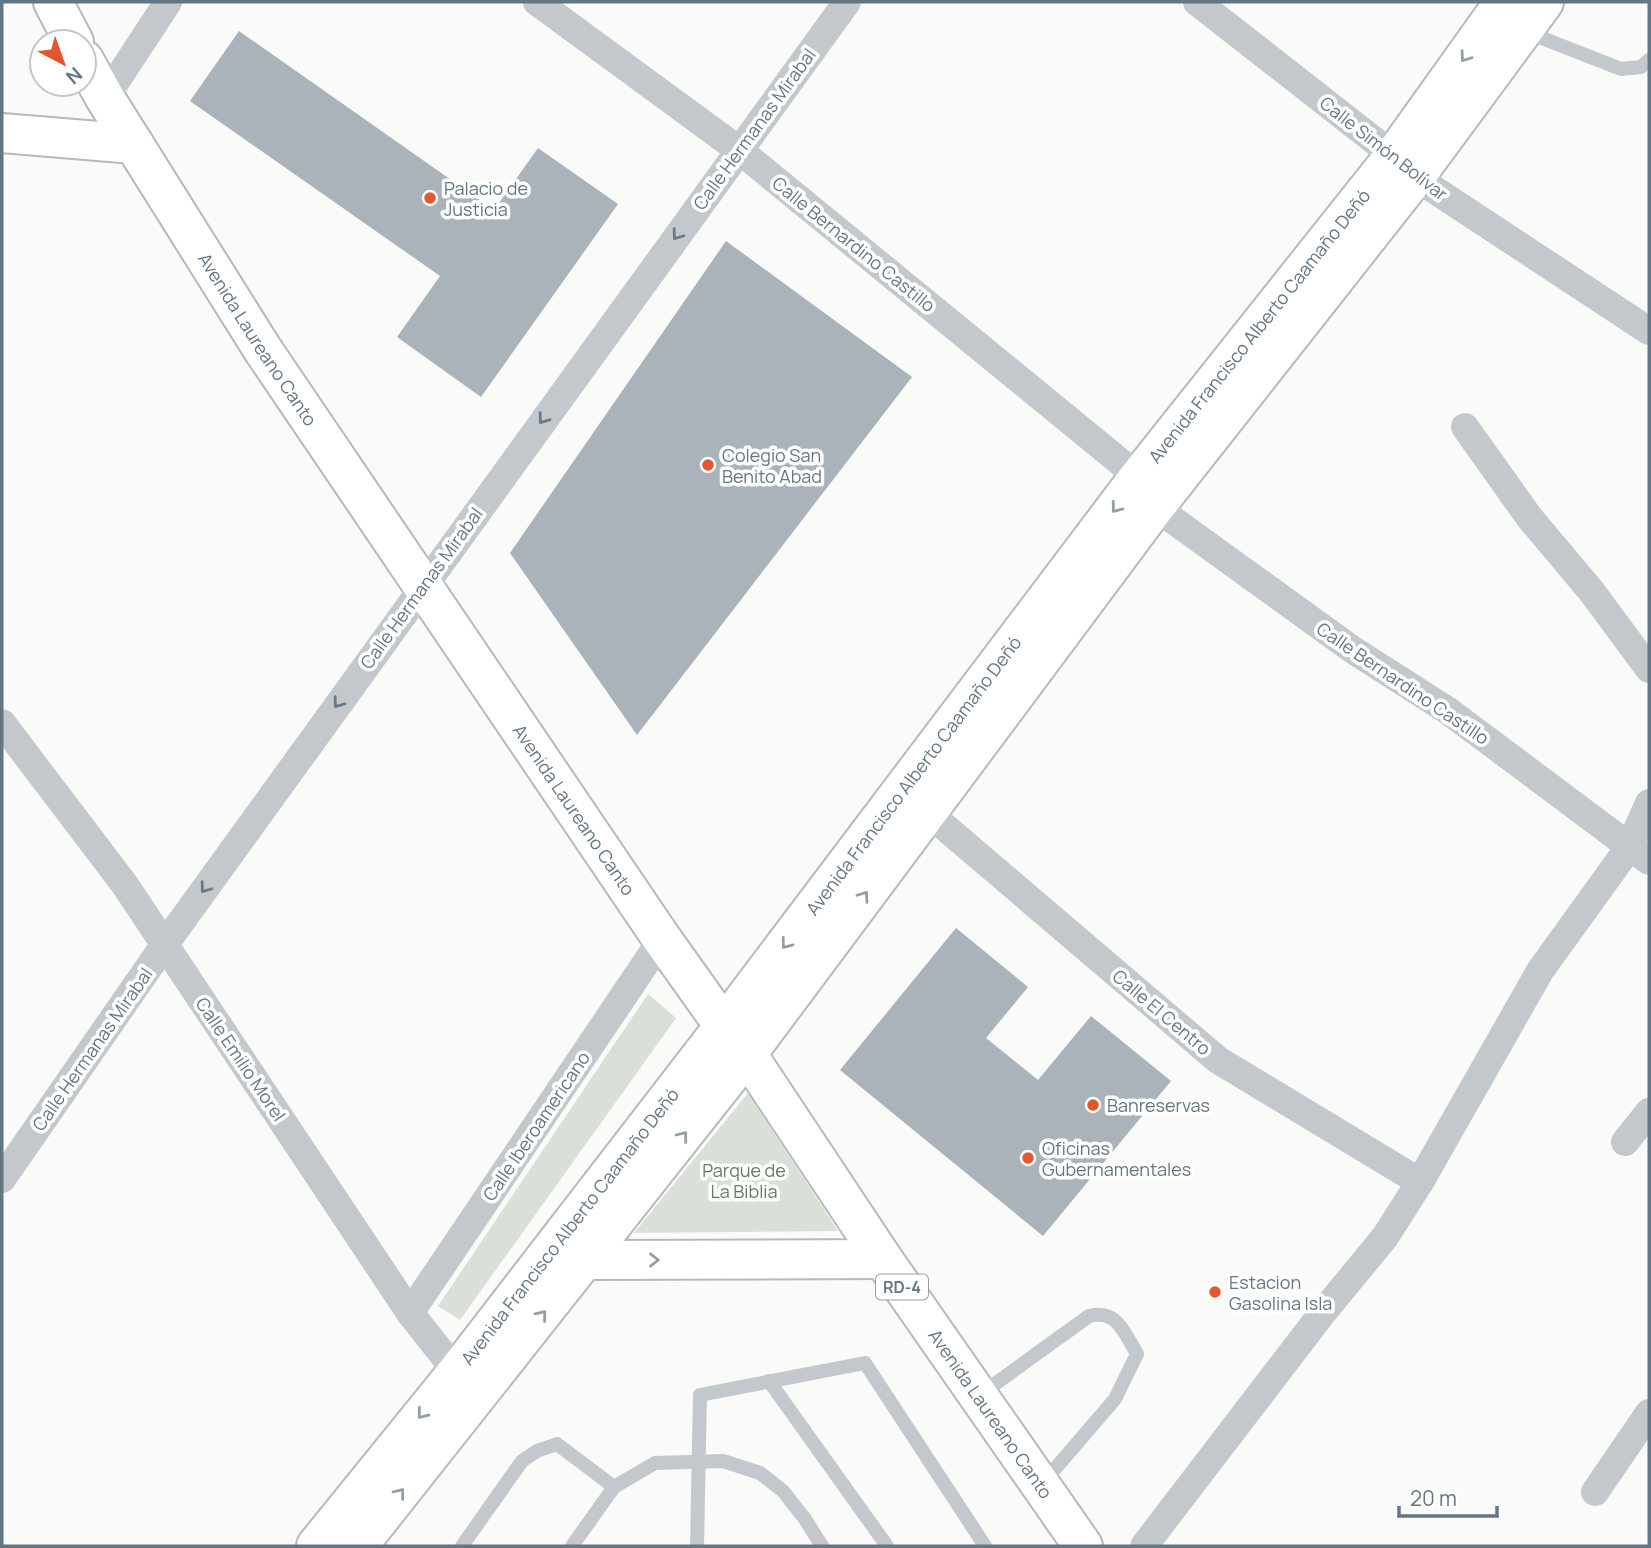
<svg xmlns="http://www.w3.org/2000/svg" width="1651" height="1548" font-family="Manrope,sans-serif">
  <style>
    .green { fill: #dadfd7 }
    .building { fill: #aab3b9 }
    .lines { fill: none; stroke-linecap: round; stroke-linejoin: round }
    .secondary-casing { stroke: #b3babf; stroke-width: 42 }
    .primary-casing { stroke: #b5babe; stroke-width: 42 }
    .lane { stroke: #c3c8cc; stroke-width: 14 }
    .street { stroke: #c3c8cc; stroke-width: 28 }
    .secondary { stroke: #fff; stroke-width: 38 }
    .primary { stroke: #fff; stroke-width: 38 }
    .oneway { stroke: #939fa8 }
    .oneway2 { stroke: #6a7a87 }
    .poi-dot { fill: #e4572e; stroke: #fff; stroke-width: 2.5 }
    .labels { text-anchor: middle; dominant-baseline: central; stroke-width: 7; stroke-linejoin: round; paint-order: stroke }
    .shield { fill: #fff; stroke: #939fa8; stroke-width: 2 }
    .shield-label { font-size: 16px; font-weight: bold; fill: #657683 }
    .street-label { font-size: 18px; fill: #657683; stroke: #fff }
    .poi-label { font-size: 18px; fill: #657683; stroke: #fff; text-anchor: start }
    .park-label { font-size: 18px; fill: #687a64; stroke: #fff }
  </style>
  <rect width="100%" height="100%" fill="#fafaf8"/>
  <!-- green -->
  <g class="green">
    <polygon points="648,994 676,1018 460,1320 438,1306"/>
    <polygon points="748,1093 838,1231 634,1233"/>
  </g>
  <!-- building -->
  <g class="building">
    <polygon points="239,31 494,210 538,148 618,204 481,397 397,337 440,276 190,101"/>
    <polygon points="726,241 912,377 637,735 510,553"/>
    <polygon points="956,928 1028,987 986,1038 1038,1080 1091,1016 1171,1081 1043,1236 840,1070"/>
  </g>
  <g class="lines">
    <defs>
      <g id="secondary">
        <polyline points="53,2 74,42"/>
        <path id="s1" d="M84,60L105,98L263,350L662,939L724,1026"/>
        <polyline points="2,133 134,144"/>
      </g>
      <g id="primary">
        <path id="s2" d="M732,1036L747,1054L883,1259L1083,1546"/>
        <polyline points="586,1260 883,1259"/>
        <path id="s3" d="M316,1546L457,1372L724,1026L1138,478L1394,156L1504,2"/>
        <polyline points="358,1546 747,1054 1155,507 1415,177 1544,2"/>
      </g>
    </defs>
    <!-- secondary casing -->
    <use href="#secondary" class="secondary-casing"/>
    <!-- primary casing -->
    <use href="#primary" class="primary-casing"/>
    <!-- lane -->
    <g class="lane">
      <polyline points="1524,31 1621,69 1641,67 1649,60"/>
      <polyline points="769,1381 887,1546"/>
      <path d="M981,1394L1089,1316C1117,1309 1124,1332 1137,1354L1115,1399L1042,1484"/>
      <polyline points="614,1487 655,1463 723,1461 760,1473 783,1491 805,1519 822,1546"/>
      <polyline points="462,1546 522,1461 537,1451 557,1444 614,1487 572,1546"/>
      <polyline points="697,1546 700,1395 865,1363 985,1546"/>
    </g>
    <!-- street -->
    <g class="street">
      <polyline points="537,2 739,150 1152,488"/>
      <polyline points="1197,2 1394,156 1415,177 1649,331"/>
      <polyline points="105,98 168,2"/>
      <polyline points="1465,427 1529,517 1592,592 1649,669"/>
      <polyline points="1155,507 1353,650 1447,710 1649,861"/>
      <polyline points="2,723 125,885 410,1313 467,1385"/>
      <polyline points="926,811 1218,1060 1420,1182"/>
      <polyline points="1625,1142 1649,1112"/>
      <polyline points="2,1179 165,944 847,2"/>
      <polyline points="410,1313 662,939"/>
      <polyline points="1595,1492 1649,1413"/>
      <polyline points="1144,1546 1324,1311 1385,1237 1420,1182 1540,971 1630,846 1649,803"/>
    </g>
    <!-- secondary -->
    <use href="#secondary" class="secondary"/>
    <!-- primary -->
    <use href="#primary" class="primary"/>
  </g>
  <!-- one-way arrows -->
  <defs><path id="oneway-chevron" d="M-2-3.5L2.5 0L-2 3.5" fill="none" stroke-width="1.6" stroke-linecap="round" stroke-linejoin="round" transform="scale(1.75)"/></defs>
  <g class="oneway">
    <use href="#oneway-chevron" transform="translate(1465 57) rotate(126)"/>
    <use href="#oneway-chevron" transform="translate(1116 508) rotate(127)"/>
    <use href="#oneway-chevron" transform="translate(864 896) rotate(-54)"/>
    <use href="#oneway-chevron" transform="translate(786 944) rotate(127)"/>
    <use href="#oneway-chevron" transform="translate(683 1136) rotate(-52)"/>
    <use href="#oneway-chevron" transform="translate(654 1260)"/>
    <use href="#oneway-chevron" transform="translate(542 1315) rotate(-51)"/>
    <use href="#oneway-chevron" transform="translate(422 1414) rotate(129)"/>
    <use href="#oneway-chevron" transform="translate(400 1493) rotate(-52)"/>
  </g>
  <g class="oneway2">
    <use href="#oneway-chevron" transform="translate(677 235) rotate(126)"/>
    <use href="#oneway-chevron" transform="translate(543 419) rotate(126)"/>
    <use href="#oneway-chevron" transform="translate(338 703) rotate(126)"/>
    <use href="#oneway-chevron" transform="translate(205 888) rotate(126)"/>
  </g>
  <!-- markers -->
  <g class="poi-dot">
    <circle cx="430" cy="198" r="7"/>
    <circle cx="708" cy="465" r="7"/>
    <circle cx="1093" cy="1105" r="7"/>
    <circle cx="1028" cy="1158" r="7"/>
    <circle cx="1215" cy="1292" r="7"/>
  </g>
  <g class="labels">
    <!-- shield labels -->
    <rect class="shield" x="876" y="1274.5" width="52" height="25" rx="5"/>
    <g class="shield-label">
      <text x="902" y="1287">RD-4</text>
    </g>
    <!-- street labels -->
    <g class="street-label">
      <text transform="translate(754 129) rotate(-54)">Calle Hermanas Mirabal</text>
      <text transform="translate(1384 148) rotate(38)">Calle Simón Bolívar</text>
      <text transform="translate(854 244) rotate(39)">Calle Bernardino Castillo</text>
      <text stroke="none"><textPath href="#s3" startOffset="1542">Avenida Francisco Alberto Caamaño Deñó</textPath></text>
      <text stroke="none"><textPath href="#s1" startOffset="329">Avenida Laureano Canto</textPath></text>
      <text transform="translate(421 588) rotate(-54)">Calle Hermanas Mirabal</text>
      <text transform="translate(1403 683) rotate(34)">Calle Bernardino Castillo</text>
      <text stroke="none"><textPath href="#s3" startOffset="975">Avenida Francisco Alberto Caamaño Deñó</textPath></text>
      <text stroke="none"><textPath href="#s1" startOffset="896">Avenida Laureano Canto</textPath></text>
      <text transform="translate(1162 1012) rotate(40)">Calle El Centro</text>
      <text transform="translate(92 1049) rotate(-55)">Calle Hermanas Mirabal</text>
      <text transform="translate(241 1059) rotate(56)">Calle Emilio Morel</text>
      <text transform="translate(536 1126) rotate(-56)">Calle Iberoamericano</text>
      <text stroke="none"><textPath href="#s3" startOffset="408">Avenida Francisco Alberto Caamaño Deñó</textPath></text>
      <text stroke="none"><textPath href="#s2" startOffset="458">Avenida Laureano Canto</textPath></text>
    </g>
    <!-- poi labels -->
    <g class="poi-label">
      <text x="444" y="188">Palacio de<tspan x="444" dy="21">Justicia</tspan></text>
      <text x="722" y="455">Colegio San<tspan x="722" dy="21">Benito Abad</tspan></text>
      <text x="1107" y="1105">Banreservas</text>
      <text x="1042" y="1148">Oficinas<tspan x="1042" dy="21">Gubernamentales</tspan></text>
      <text x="1229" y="1282">Estacion<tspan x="1229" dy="21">Gasolina Isla</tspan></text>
    </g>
    <!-- park labels -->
    <g class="park-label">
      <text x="744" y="1170">Parque de<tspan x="744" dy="21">La Biblia</tspan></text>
    </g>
  </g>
  <!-- border -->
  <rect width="1651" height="1548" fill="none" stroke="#657683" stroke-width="7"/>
  <!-- north arrow -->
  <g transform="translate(63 63) rotate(139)"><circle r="33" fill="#ffffff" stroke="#c1c8cd" stroke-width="2"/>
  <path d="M0-5L12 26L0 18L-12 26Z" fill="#e4572e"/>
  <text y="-10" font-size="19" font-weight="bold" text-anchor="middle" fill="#657683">N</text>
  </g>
  <!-- scale -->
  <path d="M1399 1506v10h98v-10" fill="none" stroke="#657683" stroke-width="3.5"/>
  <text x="1410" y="1506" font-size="21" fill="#657683" stroke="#ffffff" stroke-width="5" paint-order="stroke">20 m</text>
</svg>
